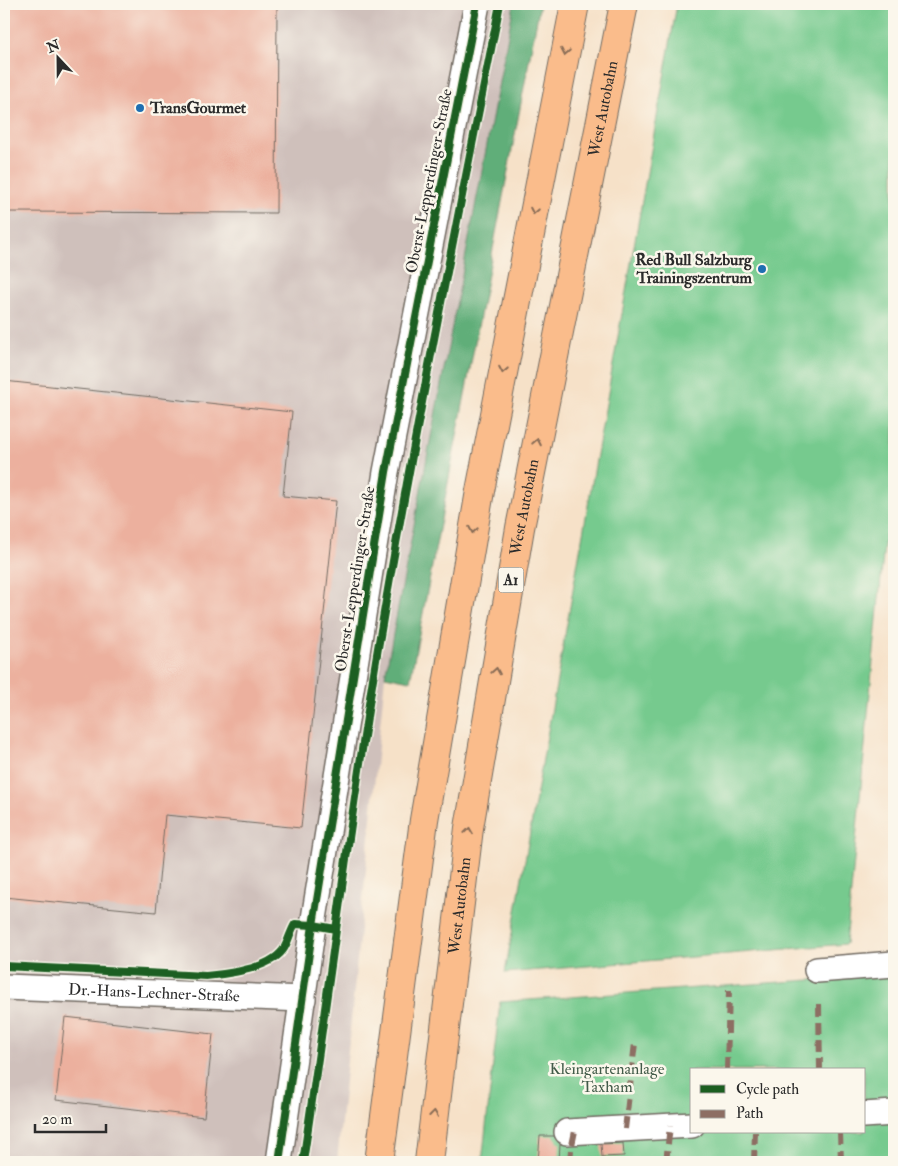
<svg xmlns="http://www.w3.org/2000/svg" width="898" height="1166" font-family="'IM FELL Double Pica',serif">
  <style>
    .industrial { fill: #cfc0bb }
    .green { fill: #76ca8e; stroke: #507a5c; fill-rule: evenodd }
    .forest { fill: #60ae79; stroke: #466c52 }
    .building { fill: #ecb09e }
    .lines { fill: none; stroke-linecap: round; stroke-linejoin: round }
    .minor-casing { stroke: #726b62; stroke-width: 28 }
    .highway-casing { stroke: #726b62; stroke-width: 30 }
    .minor { stroke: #fff; stroke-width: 25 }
    .highway { stroke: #fabc8b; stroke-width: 28 }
    .quiet { stroke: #8d6e63; stroke-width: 6; stroke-dasharray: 12 6; stroke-linecap: butt }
    .cycleway-casing { stroke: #fbf7ec; stroke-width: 11 }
    .cycleway { stroke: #1b5e20; stroke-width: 8 }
    .oneway { stroke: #886c56 }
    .poi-dot { fill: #1f6fb2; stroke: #fbf7ec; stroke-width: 2 }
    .labels { text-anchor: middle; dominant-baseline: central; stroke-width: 5; stroke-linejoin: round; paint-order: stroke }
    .shield { fill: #fbf7ec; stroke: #696865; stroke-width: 1 }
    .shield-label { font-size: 15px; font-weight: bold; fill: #2b2b2b }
    .poi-label { font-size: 16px; font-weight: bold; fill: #2b2b2b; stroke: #fbf7ec; text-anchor: start }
    .street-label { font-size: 16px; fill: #2b2b2b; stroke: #fbf7ec }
    .park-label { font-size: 16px; fill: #425b49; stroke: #fbf7ec }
  </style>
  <rect width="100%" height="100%" fill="#fbf7ec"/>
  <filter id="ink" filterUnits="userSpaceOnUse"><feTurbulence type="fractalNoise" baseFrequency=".02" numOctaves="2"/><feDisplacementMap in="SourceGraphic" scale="10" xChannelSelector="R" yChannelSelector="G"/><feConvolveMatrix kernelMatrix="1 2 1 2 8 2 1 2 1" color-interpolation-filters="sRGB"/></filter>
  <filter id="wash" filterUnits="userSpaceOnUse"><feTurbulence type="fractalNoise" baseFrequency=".0096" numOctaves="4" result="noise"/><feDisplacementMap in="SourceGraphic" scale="20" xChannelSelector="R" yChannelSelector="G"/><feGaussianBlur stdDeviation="1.12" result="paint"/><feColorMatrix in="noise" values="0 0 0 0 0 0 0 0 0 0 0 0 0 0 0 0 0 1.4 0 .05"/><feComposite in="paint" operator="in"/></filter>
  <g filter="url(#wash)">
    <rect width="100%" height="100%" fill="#f6e1c8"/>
    <!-- industrial -->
    <polygon class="industrial" points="4,4 514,4 385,676 337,1162 4,1162"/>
    <!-- green -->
    <g class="green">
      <polygon points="677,4 894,4 894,536 885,535 846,944 505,973"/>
      <path d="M894,974V1162H482L500,1002ZM692,1070H864V1132H692Z"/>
    </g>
    <!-- forest -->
    <polygon class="forest" points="514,4 540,4 410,681 385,676"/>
    <g id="blocks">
      <!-- building -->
      <g class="building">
        <polygon points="4,4 277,4 276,213 4,212"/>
        <polygon points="4,381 292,412 283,496 336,501 301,828 165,815 156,912 4,897"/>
        <polygon points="65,1017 213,1034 204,1117 56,1100"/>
        <polygon points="540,1136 554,1136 560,1144 559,1162 538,1162"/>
        <polygon points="623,1143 624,1156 602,1157 601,1144"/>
      </g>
    </g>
  </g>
  <g filter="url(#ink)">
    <use href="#blocks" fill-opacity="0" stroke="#726b62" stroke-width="1"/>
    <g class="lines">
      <defs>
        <g id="minor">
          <polyline points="817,970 894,964"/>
          <path id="s1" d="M4,987L303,999"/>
          <polyline points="864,1115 894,1113"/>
          <polyline points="567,1132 692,1125"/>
          <polyline points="279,1162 313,925 386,472 477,4"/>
        </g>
        <g id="highway">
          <polyline points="379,1162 424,820 480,491 575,4"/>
          <path id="s2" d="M429,1162L469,828L520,528L624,4"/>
        </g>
      </defs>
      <!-- minor casing -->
      <use href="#minor" class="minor-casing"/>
      <!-- highway casing -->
      <use href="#highway" class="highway-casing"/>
      <!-- minor -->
      <use href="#minor" class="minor"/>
      <!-- highway -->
      <use href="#highway" class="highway"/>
      <!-- quiet -->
      <g class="quiet">
        <polyline points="819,1004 820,1070"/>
        <polyline points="727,1070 729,990"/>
        <polyline points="625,1129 635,1043"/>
        <polyline points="840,1132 841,1162"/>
        <polyline points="570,1162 571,1150 575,1131"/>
        <polyline points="666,1162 670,1126"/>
        <polyline points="754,1162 755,1132"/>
      </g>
      <defs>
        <g id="cycleway">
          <path d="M4,966L206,976C228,974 269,969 283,950C288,943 290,932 295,924L313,925L336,929"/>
          <polyline points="279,1162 313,925 386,472 477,4"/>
          <path d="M303,1162C329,989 350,815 379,642C415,428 458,216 500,4"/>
        </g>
      </defs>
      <!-- cycleway casing -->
      <use href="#cycleway" class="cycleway-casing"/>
      <!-- cycleway -->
      <use href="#cycleway" class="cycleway"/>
    </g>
    <!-- one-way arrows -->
    <defs><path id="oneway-chevron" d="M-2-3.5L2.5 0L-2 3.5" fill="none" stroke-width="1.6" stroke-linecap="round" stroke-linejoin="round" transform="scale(1.25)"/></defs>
    <g class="oneway">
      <use href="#oneway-chevron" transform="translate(565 52) rotate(101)"/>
      <use href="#oneway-chevron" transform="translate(534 211) rotate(101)"/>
      <use href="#oneway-chevron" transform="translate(503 370) rotate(101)"/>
      <use href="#oneway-chevron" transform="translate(537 442) rotate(-79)"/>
      <use href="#oneway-chevron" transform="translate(473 530) rotate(100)"/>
      <use href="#oneway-chevron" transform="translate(496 671) rotate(-80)"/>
      <use href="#oneway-chevron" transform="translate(469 831) rotate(-82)"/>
      <use href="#oneway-chevron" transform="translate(434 1114) rotate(-83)"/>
    </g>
  </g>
  <!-- markers -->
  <g class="poi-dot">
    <circle cx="140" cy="108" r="5"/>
    <circle cx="762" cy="269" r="5"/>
  </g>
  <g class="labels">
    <!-- shield labels -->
    <rect class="shield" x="498.5" y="567.5" width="25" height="25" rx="4"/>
    <g class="shield-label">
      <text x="511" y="580">A1</text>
    </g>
    <!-- poi labels -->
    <g class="poi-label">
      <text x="150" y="108">TransGourmet</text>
      <text x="752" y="260" text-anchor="end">Red Bull Salzburg<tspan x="752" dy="18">Trainingszentrum</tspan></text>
    </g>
    <!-- street labels -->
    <g class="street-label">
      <text stroke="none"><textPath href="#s2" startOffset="1068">West Autobahn</textPath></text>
      <text transform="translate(429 181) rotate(-79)">Oberst-Lepperdinger-Straße</text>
      <text stroke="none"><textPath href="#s2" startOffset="662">West Autobahn</textPath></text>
      <text transform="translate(355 579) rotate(-81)">Oberst-Lepperdinger-Straße</text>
      <text stroke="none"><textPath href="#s2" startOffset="258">West Autobahn</textPath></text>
      <text stroke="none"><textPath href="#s1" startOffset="150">Dr.-Hans-Lechner-Straße</textPath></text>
    </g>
    <!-- park labels -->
    <g class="park-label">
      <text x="607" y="1069">Kleingartenanlage<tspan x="607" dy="18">Taxham</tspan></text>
    </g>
  </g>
  <!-- margin -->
  <rect width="898" height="1166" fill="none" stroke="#fbf7ec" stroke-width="20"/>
  <!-- legend -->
  <rect x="690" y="1068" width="175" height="65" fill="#fbf7ec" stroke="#a8a59f"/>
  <rect x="700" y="1085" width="25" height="8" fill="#1b5e20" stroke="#a8a59f"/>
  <text x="736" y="1094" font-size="15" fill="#2b2b2b">Cycle path</text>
  <rect x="700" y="1110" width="25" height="8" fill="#8d6e63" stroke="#a8a59f"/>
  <text x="736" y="1118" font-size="15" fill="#2b2b2b">Path</text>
  <!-- north arrow -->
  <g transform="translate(58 58) rotate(338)" stroke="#fbf7ec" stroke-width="4" paint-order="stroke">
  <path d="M0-4L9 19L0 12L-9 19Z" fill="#2b2b2b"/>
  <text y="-8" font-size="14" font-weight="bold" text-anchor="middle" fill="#2b2b2b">N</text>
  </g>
  <!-- scale -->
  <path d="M35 1124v8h71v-8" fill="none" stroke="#2b2b2b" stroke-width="2.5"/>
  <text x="42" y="1124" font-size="15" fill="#2b2b2b" stroke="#fbf7ec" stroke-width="4" paint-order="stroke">20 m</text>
</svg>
